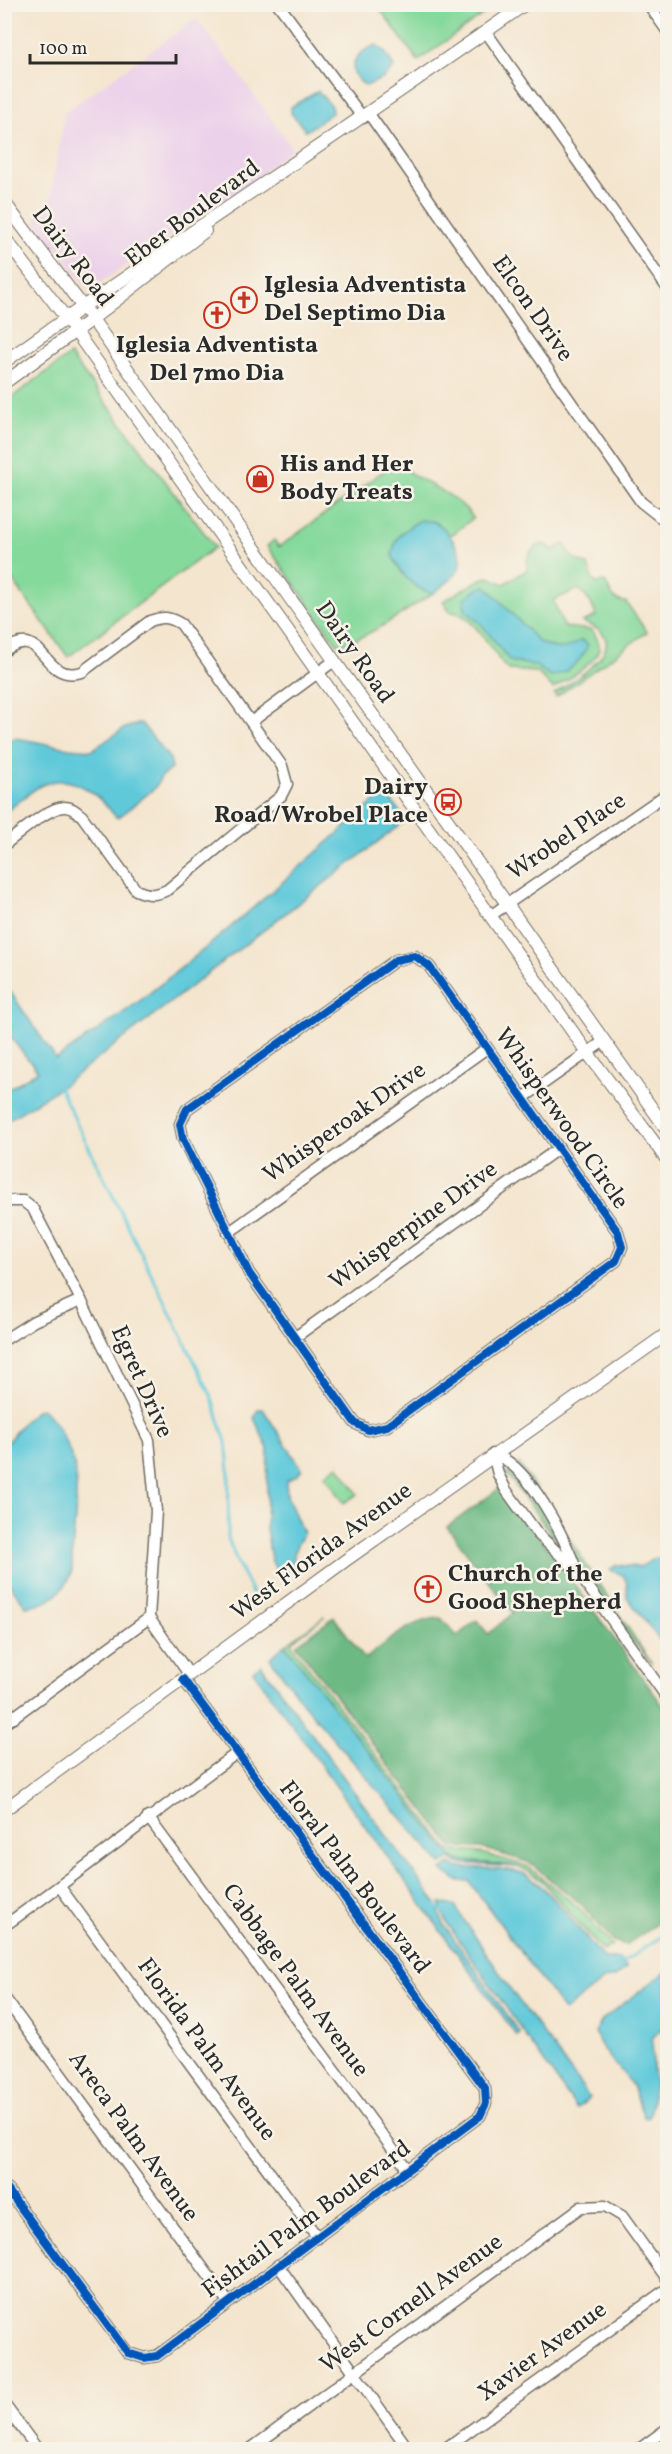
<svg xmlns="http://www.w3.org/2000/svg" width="672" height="2454" font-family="Vollkorn,serif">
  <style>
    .built { fill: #ecd1ea }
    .green { fill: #85d99b; stroke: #588263; stroke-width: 1.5 }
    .forest { fill: #6cb983; stroke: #4c7257; stroke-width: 1.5 }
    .water { fill: #5fc9da; stroke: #457a82; stroke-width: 1.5 }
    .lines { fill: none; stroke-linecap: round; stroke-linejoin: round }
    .stream { stroke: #5fc9da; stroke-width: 3 }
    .minor-casing { stroke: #716c64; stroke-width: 13 }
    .tertiary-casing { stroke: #716c64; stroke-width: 14 }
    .minor { stroke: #fff; stroke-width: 10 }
    .tertiary { stroke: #fff; stroke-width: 12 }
    .cycleway-casing { stroke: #f7f3e8; stroke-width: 11 }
    .cycleway { stroke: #0057b8; stroke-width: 8 }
    .labels { text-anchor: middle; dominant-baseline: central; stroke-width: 5; stroke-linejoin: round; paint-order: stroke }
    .street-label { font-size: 24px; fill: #2b2b2b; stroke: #f7f3e8 }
    .poi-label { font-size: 24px; font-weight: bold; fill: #2b2b2b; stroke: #f7f3e8; text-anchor: start }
  </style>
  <rect width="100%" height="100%" fill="#f7f3e8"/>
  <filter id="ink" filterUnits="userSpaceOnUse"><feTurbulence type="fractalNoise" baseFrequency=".0167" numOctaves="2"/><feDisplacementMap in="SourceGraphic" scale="12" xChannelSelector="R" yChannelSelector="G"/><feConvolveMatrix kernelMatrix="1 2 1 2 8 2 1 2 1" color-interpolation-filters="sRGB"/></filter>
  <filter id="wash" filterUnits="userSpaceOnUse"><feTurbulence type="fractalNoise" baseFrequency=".008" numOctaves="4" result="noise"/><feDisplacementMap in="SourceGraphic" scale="24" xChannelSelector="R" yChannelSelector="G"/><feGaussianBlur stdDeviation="1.35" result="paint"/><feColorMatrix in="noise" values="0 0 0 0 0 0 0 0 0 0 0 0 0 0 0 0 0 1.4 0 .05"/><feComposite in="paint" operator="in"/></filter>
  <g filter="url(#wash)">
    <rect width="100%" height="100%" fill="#f4e5ce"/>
    <!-- built -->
    <polygon class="built" points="196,19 232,64 292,148 254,180 89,290 35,221 50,199 65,112"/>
    <!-- green -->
    <g class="green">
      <polygon points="377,5 496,5 418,61"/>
      <polygon points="70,355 215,547 68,657 5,570 4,403"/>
      <path d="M396,462C420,485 454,489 473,518L453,534H447L436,523L392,555C400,572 412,590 433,593C411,607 361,644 337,644L267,546L274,540L279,547Z"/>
      <path d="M544,544L554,550L564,544L573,558L588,565L592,579L596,583L605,582C612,593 611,601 626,602L647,632L556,697L554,694C577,678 641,641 582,622L596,616L591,603L579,589L553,600L564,627L592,630C595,635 600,641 599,648C598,662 565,681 553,689L537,672L509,670L505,667C490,649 474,614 449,611L443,601L481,579L489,577L504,584L527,570C526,557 530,547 544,544Z"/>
      <polygon points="338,1465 358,1494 344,1503 325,1475"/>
      <polygon points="325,1616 293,1641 292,1646 449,1850 481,1853 527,1866 578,1907 612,1945 603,1951 543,1882 528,1871 515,1866 455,1860 445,1850 285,1645"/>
    </g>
    <!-- forest -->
    <g class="forest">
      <polygon points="519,1463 652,1664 613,1618 506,1473"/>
      <path d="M500,1488L550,1551L667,1711V1917L626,1945L613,1941L581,1904L528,1862L481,1848L452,1847L296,1645L334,1617L365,1659C389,1641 410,1619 441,1618L457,1636L477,1620L488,1634L513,1613L447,1527Z"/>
    </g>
    <!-- water -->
    <g class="water">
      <path d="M376,45L385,52L394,67L384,78L366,86C343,70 353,54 376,45Z"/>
      <polygon points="318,91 331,106 332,113 306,131 291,113 291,107"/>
      <path d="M420,520C424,521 431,521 435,522C446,527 465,554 460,566C455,578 443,586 433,593C412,590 400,572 392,555C396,534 403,531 420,520Z"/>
      <path d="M486,586L539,642C555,650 566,651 581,640L588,645C582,660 567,675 550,676L536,666L510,661L482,625L465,610L464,599L479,588Z"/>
      <path d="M141,723L170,759L172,768L161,777L155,788L119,817H116C99,795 73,772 44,784C30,790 18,804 5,812V740L16,738L69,748L92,750L125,728Z"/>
      <path d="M385,792L406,820L61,1087L5,1122V1091L38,1071L5,1031V984L56,1059C85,1039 114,1020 142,999C226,934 305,862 385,792Z"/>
      <path d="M42,1409C59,1422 75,1458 76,1478C78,1509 71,1540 72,1570C67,1591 47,1605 26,1606L5,1578V1445L24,1421L37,1410Z"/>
      <path d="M258,1409H263L266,1414L302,1469L297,1475L286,1481L287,1496L303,1533C302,1539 298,1542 296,1547C291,1562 298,1563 283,1576L277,1572L271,1559L266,1528L268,1449L254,1418Z"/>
      <polygon points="656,1558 667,1564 667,1650 627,1597 627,1583 623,1575 610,1570 616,1565 640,1567"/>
      <polygon points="285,1645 454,1860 515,1866 518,1867 457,1863 450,1859 441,1864 303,1703 270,1658"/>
      <polygon points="261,1665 436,1903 444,1925 520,2034 517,2036 253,1671"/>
      <path d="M450,1864L456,1867C475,1869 508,1867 525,1874C545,1883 588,1940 604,1959H619L627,1968L614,1977L605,1979L564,2011L469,1881H458L442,1870Z"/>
      <polygon points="440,1904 454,1905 511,1990 583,2088 589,2098 577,2109 447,1923"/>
      <path d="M667,1971V2024L652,2038L654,2088L650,2116L648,2118L644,2117C639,2107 638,2096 632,2086C621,2067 601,2053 595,2032L603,2019Z"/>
    </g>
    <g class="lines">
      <!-- stream -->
      <g class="stream">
        <polyline points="59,1087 211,1395 226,1442 229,1470 228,1538 237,1562 257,1603"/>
        <polyline points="433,1903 443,1912"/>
        <polyline points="619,1965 668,1932"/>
      </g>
    </g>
  </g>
  <g filter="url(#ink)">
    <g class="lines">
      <defs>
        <g id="minor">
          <polyline points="278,4 363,118"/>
          <polyline points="648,4 668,32"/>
          <polyline points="486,32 668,289"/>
          <polyline points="369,114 641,502 660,517 668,516"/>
          <path d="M4,651C46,621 40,684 82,672L150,621C163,616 169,617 181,624L282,766L287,784L281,796L167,890C155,896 148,895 136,890L82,816C77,812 72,807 65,807C49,806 18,835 4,845"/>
          <polyline points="251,722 334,661"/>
          <polyline points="490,916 668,793"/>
          <polygon points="415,956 429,966 618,1232 622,1247 616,1261 387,1426 368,1430 355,1423 249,1273 183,1139 180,1124 187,1109 396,960"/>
          <polyline points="523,1098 604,1041"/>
          <polyline points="4,1201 23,1201 33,1209 81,1300 149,1440 156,1511 149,1618 4,1724"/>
          <polyline points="228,1233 487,1048"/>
          <polyline points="294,1338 559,1148"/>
          <polyline points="4,1340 34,1321 81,1300"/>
          <path d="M577,1571C564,1537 529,1464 493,1454L498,1474L506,1490L537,1533L577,1571L668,1699"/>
          <polyline points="149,1618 189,1674"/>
          <polyline points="4,1705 14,1718"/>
          <polyline points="148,1817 408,2170"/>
          <polyline points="60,1887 318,2238"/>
          <path d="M4,1926C84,1870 159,1809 237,1753"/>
          <polyline points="4,1997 228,2302"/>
          <polyline points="4,2185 128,2353 144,2358 157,2356 480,2116 486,2103 485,2088 183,1679"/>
          <polyline points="278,2265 409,2450"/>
          <polyline points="4,2404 38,2450"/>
          <polyline points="249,2450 581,2207 605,2206 622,2216 668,2280"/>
          <polyline points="443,2450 668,2288"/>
          <polyline points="638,2450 668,2428"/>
        </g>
        <g id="tertiary">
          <polyline points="4,202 92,319 668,1131"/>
          <polyline points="4,237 66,318 587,1052 668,1161"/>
          <path d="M4,362C176,240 353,126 525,4"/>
          <polyline points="4,383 92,319 205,231"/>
          <polyline points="4,1810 346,1560 668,1333"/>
        </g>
      </defs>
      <!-- minor casing -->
      <use href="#minor" class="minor-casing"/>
      <!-- tertiary casing -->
      <use href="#tertiary" class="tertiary-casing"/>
      <!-- minor -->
      <use href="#minor" class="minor"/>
      <!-- tertiary -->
      <use href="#tertiary" class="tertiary"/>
      <defs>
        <g id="cycleway">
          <polygon points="415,956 429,966 618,1232 622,1247 616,1261 387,1426 368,1430 355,1423 249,1273 183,1139 180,1124 187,1109 396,960"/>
          <polyline points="4,2185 128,2353 144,2358 157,2356 480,2116 486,2103 485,2088 183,1679"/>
        </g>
      </defs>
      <!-- cycleway casing -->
      <use href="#cycleway" class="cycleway-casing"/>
      <!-- cycleway -->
      <use href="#cycleway" class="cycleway"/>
    </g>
  </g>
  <!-- icons -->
  <defs>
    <symbol id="church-ring" viewBox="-11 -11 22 22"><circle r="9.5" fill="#f7f3e8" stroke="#c8321e" stroke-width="1.5"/><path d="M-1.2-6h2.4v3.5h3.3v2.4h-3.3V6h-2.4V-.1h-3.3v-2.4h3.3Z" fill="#c8321e"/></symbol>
    <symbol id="shop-ring" viewBox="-11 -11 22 22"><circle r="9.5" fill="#f7f3e8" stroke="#c8321e" stroke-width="1.5"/><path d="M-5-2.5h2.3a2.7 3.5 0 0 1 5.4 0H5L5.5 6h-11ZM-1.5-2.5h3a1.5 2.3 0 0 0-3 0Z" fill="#c8321e"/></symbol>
    <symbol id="bus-ring" viewBox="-11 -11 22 22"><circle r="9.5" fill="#f7f3e8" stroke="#c8321e" stroke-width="1.5"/><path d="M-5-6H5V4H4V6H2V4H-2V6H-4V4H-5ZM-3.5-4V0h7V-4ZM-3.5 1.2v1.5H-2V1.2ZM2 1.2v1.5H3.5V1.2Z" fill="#c8321e"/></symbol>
  </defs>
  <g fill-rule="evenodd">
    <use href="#church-ring" x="229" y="285" width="30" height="30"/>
    <use href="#church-ring" x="202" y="300" width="30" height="30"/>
    <use href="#shop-ring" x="245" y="464" width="30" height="30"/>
    <use href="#bus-ring" x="433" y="787" width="30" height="30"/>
    <use href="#church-ring" x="413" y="1574" width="30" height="30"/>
  </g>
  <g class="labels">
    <!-- street labels -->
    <g class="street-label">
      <text transform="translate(193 214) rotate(-37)">Eber Boulevard</text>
      <text transform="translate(72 257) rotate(53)">Dairy Road</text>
      <text transform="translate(532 309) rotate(55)">Elcon Drive</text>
      <text transform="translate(354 653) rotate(55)">Dairy Road</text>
      <text transform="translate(567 837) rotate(-34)">Wrobel Place</text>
      <text transform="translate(561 1119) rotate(55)">Whisperwood Circle</text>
      <text transform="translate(345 1123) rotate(-35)">Whisperoak Drive</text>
      <text transform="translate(414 1226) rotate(-36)">Whisperpine Drive</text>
      <text transform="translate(141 1382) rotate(66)">Egret Drive</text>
      <text transform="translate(322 1552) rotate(-36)">West Florida Avenue</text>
      <text transform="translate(354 1878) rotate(53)">Floral Palm Boulevard</text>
      <text transform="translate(295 1981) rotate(54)">Cabbage Palm Avenue</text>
      <text transform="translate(206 2050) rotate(54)">Florida Palm Avenue</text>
      <text transform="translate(133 2137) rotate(54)">Areca Palm Avenue</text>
      <text transform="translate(307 2220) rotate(-36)">Fishtail Palm Boulevard</text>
      <text transform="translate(412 2304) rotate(-36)">West Cornell Avenue</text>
      <text transform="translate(543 2352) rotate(-36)">Xavier Avenue</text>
    </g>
    <!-- poi labels -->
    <g class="poi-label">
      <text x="264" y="286">Iglesia Adventista<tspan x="264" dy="28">Del Septimo Dia</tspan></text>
      <text x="217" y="346" text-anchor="middle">Iglesia Adventista<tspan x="217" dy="28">Del 7mo Dia</tspan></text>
      <text x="280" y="465">His and Her<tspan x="280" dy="28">Body Treats</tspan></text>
      <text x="428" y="788" text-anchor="end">Dairy<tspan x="428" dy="28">Road/Wrobel Place</tspan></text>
      <text x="448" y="1575">Church of the<tspan x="448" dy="28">Good Shepherd</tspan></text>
    </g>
  </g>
  <!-- margin -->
  <rect width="672" height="2454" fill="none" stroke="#f7f3e8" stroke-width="24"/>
  <!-- scale -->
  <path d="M30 54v9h146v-9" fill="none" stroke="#2b2b2b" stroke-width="3"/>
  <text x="39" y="54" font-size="18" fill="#2b2b2b" stroke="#f7f3e8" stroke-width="4.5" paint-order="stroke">100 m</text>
</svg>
